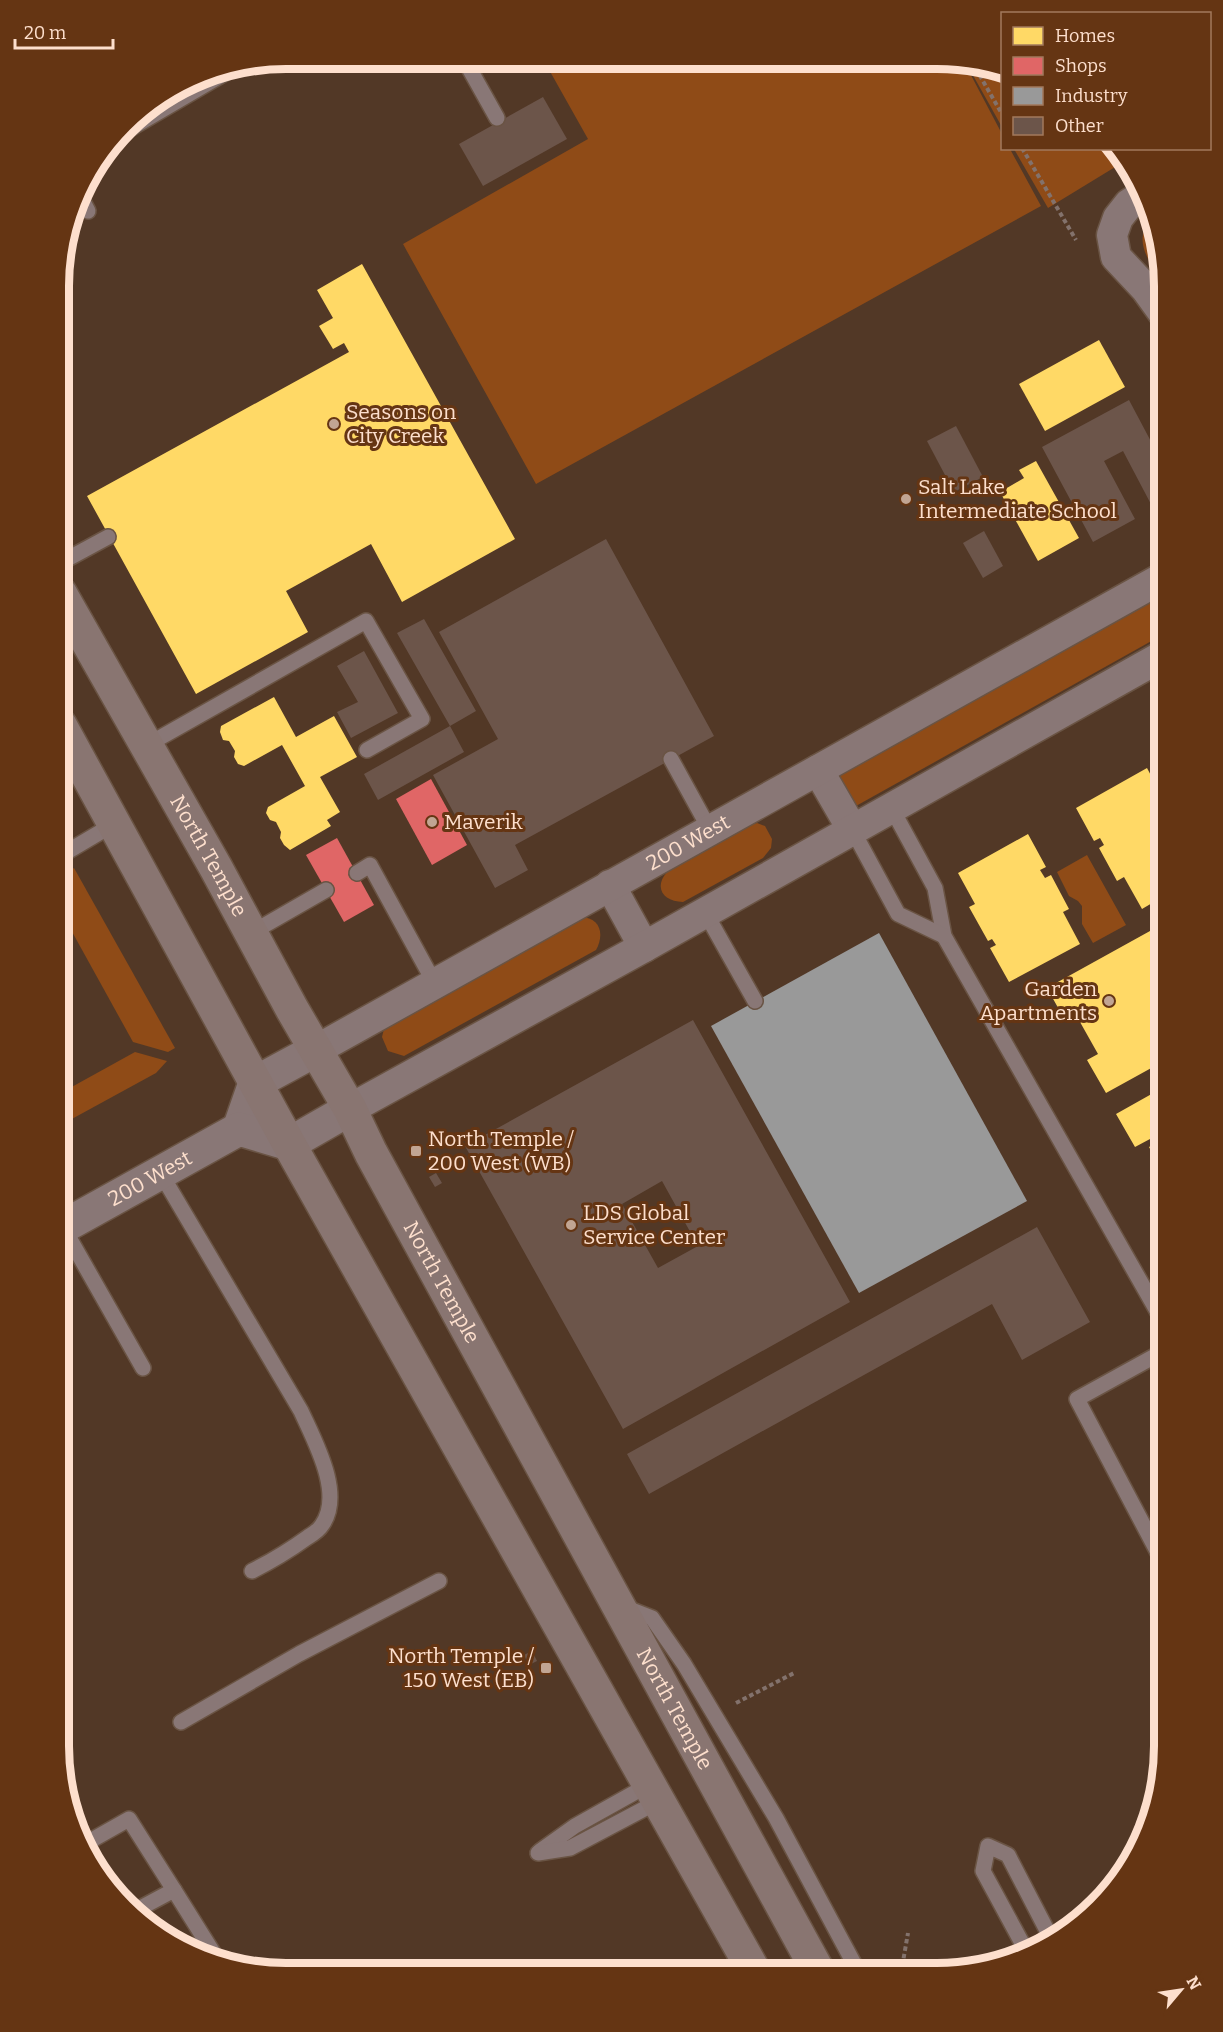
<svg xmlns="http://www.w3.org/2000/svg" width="1223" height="2032" font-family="Bitter,serif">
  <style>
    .green { fill: #8f4b17 }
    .homes { fill: #ffd966 }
    .shops { fill: #e06666 }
    .industry { fill: #999 }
    .building { fill: #6c554a; fill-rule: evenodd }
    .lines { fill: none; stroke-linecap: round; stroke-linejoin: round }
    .service-casing { stroke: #6a5444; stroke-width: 18 }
    .minor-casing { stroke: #6a5444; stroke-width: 33 }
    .tertiary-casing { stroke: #6a5444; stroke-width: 36 }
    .primary-casing { stroke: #6a5444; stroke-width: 36 }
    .path { stroke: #83726c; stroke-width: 4; stroke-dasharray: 4.5 3; stroke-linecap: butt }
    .service { stroke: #897776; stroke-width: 15 }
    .minor { stroke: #897776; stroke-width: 30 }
    .tertiary { stroke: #897776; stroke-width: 33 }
    .primary { stroke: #897571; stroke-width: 33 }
    .poi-dot { fill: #c1a593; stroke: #653513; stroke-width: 2 }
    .labels { text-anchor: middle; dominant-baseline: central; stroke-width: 6; stroke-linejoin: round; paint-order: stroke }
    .poi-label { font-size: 21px; fill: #fddfcd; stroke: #653513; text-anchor: start }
    .street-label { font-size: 21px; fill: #fddfcd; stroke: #653513 }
    .rim { fill: none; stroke: #fddfcd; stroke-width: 8 }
  </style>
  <rect width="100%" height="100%" fill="#523826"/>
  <!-- green -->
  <g class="green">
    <polygon points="543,59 963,60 1002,134 1002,148 1010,149 1041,206 536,484 403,244 588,139"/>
    <polygon points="965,61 1002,70 1002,127"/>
    <polygon points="1014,149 1118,149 1125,161 1048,208"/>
    <path d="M1152,221L1164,286C1154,268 1129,239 1152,221Z"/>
    <polygon points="1164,594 1164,634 856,806 834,781 840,775"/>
    <path d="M757,823L765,826L772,839L771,848L763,858L683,902C664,902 653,888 667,872L750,825Z"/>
    <polygon points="1087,855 1126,925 1093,943 1082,924 1082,906 1078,901 1069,896 1057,872"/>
    <polygon points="74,868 175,1048 168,1052 133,1042 60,910 60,877"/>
    <path d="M580,917C600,917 605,934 596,950L404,1056L388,1051L382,1037L384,1029Z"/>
    <polygon points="135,1052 167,1061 156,1073 59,1126 59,1094"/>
  </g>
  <!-- homes -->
  <g class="homes">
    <polygon points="362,264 515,539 402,602 371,544 286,591 308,632 196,694 87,496 349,352 344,343 333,349 319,326 333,318 317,290"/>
    <polygon points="1099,340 1125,387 1045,431 1019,384"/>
    <polygon points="1036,461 1079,538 1038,561 1000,492 1024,478 1019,470"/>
    <polygon points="274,697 296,737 334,716 357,757 320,777 340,812 327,820 331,826 290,850 284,845 280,838 281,832 276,822 270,820 266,813 268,807 305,786 282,745 244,766 238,764 234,757 235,751 229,741 223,740 220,732 221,726"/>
    <polygon points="1147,768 1164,800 1164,896 1142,909 1124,877 1117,881 1099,848 1104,845 1100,838 1094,841 1076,808"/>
    <polygon points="1028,834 1046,867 1040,870 1045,878 1051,875 1069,909 1063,912 1080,944 1009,982 990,948 996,945 992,939 988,941 969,907 975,904 958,873"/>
    <polygon points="1150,931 1164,957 1164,967 1157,971 1164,985 1164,1061 1106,1093 1087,1060 1098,1054 1080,1022 1084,1020 1081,1014 1066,1022 1047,988"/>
    <polygon points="1164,1087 1164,1174 1149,1147 1153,1145 1150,1139 1135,1147 1116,1114"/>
    <polygon points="1164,1180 1164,1198 1157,1185"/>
    <polygon points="1164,1249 1164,1262 1159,1252"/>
  </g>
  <!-- shops -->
  <g class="shops">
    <polygon points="431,779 467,845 432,865 396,799"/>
    <polygon points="337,838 374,905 344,922 306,855"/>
  </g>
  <!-- industry -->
  <polygon class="industry" points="879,933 1027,1201 859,1293 711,1026"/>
  <!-- building -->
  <g class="building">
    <polygon points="543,97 567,139 483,186 459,144"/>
    <polygon points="1129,400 1164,466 1164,502 1153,508 1123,451 1104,461 1135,519 1093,542 1042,447"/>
    <polygon points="956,426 983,477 954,492 927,441"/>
    <polygon points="984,531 1003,566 983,578 963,543"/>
    <polygon points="606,539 714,736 515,845 528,870 495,888 433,775 498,739 439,632"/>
    <polygon points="424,619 476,711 450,726 464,752 378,800 364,774 450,726 397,633"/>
    <polygon points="364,651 398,713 351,738 337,712 358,702 337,666"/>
    <path d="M693,1020L850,1302L623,1429L465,1146ZM662,1181L698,1246L658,1268L622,1204Z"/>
    <polygon points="436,1173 442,1183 435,1187 429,1177"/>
    <polygon points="1037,1227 1090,1322 1022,1360 992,1304 649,1494 627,1454"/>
    <polygon points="532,1651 537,1661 529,1665 524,1655"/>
  </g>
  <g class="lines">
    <defs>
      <g id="service">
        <polyline points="464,59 497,118"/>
        <polyline points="121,134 232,69"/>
        <polyline points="79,194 88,211"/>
        <polyline points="60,563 108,537"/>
        <polyline points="147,745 366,621 422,719 367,750"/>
        <polyline points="671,759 710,830"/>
        <polyline points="891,807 935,888 944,936 1164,1323"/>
        <polyline points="852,829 898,914 944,936"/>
        <polyline points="60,856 114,824"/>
        <polyline points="357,873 370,865 435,984"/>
        <polyline points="705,912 755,1001"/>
        <polyline points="251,933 326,890"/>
        <path d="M160,1172L301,1411C315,1442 344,1494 322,1525C319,1530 313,1534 308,1537C290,1550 272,1561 252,1571"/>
        <polyline points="63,1227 143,1368"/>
        <polyline points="1164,1564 1077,1399 1164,1351"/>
        <polyline points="624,1607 652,1618 684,1664 776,1818 859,1973"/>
        <polyline points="181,1722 299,1654 439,1581"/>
        <polyline points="83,1845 129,1819 174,1890"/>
        <polyline points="540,1851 575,1826 650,1784"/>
        <polyline points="538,1853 570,1848 659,1801"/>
        <polyline points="133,1912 174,1890 219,1962"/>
        <polyline points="1028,1954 983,1871 988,1846 1008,1855 1052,1940"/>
      </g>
      <g id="minor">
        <polyline points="1145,194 1129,204 1118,218 1112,235 1116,257 1146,289 1164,314"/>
        <polyline points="818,770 852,829"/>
        <polyline points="610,885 644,947"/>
        <path id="s1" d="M316,1050L1164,577"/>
        <polyline points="350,1109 644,947 1164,655"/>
      </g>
      <g id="tertiary">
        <polyline points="239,1129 255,1083 316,1050"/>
        <path id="s2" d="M59,1229L239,1129L289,1144L350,1109"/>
      </g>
      <g id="primary">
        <path id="s3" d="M60,593L216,868L292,1009L350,1109L371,1153L819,1973"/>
        <polyline points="60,725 289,1144 755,1973"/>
      </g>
    </defs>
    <!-- service casing -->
    <use href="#service" class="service-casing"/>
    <!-- minor casing -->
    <use href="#minor" class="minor-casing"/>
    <!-- tertiary casing -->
    <use href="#tertiary" class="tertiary-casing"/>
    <!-- primary casing -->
    <use href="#primary" class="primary-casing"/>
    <!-- path -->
    <g class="path">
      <polyline points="972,62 1002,114"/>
      <polyline points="1022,148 1076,240"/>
      <polyline points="736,1703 796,1672"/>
      <polyline points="901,1973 908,1933"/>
    </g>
    <!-- service -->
    <use href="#service" class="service"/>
    <!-- minor -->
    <use href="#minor" class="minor"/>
    <!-- tertiary -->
    <use href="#tertiary" class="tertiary"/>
    <!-- primary -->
    <use href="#primary" class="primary"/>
  </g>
  <!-- markers -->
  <g class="poi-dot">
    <circle cx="334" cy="424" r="6"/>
    <circle cx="906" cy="499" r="6"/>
    <circle cx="432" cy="822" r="6"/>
    <circle cx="1109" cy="1001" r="6"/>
    <rect x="410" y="1145" width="12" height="12" rx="3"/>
    <circle cx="571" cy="1225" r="6"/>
    <rect x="540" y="1662" width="12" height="12" rx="3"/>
  </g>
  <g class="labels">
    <!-- poi labels -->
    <g class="poi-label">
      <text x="346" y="412">Seasons on<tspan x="346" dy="24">City Creek</tspan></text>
      <text x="918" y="487">Salt Lake<tspan x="918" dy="24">Intermediate School</tspan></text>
      <text x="444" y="822">Maverik</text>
      <text x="1097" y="989" text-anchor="end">Garden<tspan x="1097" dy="24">Apartments</tspan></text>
      <text x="428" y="1139">North Temple /<tspan x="428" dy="24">200 West (WB)</tspan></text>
      <text x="583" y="1213">LDS Global<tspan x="583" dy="24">Service Center</tspan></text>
      <text x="534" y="1656" text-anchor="end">North Temple /<tspan x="534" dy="24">150 West (EB)</tspan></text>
    </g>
    <!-- street labels -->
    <g class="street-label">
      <text stroke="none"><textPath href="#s1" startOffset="426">200 West</textPath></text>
      <text stroke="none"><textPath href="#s3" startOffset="302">North Temple</textPath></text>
      <text stroke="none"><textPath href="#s2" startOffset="104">200 West</textPath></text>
      <text stroke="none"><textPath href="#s3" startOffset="788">North Temple</textPath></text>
      <text stroke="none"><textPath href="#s3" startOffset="1274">North Temple</textPath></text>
    </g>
  </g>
  <!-- crop -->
  <path d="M0 0H1223V2032H0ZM286 69H937A217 217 0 0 1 1154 286V1746A217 217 0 0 1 937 1963H286A217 217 0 0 1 69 1746V286A217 217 0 0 1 286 69Z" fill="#653513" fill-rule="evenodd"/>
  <path class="rim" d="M286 69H937A217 217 0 0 1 1154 286V1746A217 217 0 0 1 937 1963H286A217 217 0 0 1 69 1746V286A217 217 0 0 1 286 69Z"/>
  <!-- legend -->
  <rect x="1001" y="12" width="210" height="138" fill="#653513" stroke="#a2795d" stroke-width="1.5"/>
  <rect x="1013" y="27" width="30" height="18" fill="#ffd966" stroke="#a2795d" stroke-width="1.5"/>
  <text x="1055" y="42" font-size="18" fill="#fddfcd">Homes</text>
  <rect x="1013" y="57" width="30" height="18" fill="#e06666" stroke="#a2795d" stroke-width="1.5"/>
  <text x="1055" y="72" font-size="18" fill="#fddfcd">Shops</text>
  <rect x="1013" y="87" width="30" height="18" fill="#999999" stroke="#a2795d" stroke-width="1.5"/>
  <text x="1055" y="102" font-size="18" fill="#fddfcd">Industry</text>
  <rect x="1013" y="117" width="30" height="18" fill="#6c554a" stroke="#a2795d" stroke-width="1.5"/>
  <text x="1055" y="132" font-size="18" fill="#fddfcd">Other</text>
  <!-- north arrow -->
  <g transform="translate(1181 1990) rotate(61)" stroke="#653513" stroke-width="4.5" paint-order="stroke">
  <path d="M0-4.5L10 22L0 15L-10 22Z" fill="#fddfcd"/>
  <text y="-9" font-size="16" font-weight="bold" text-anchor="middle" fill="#fddfcd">N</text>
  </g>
  <!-- scale -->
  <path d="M15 39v9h98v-9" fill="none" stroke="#fddfcd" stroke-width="3"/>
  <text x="24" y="39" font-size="18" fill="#fddfcd" stroke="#653513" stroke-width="4.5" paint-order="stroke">20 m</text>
</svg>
